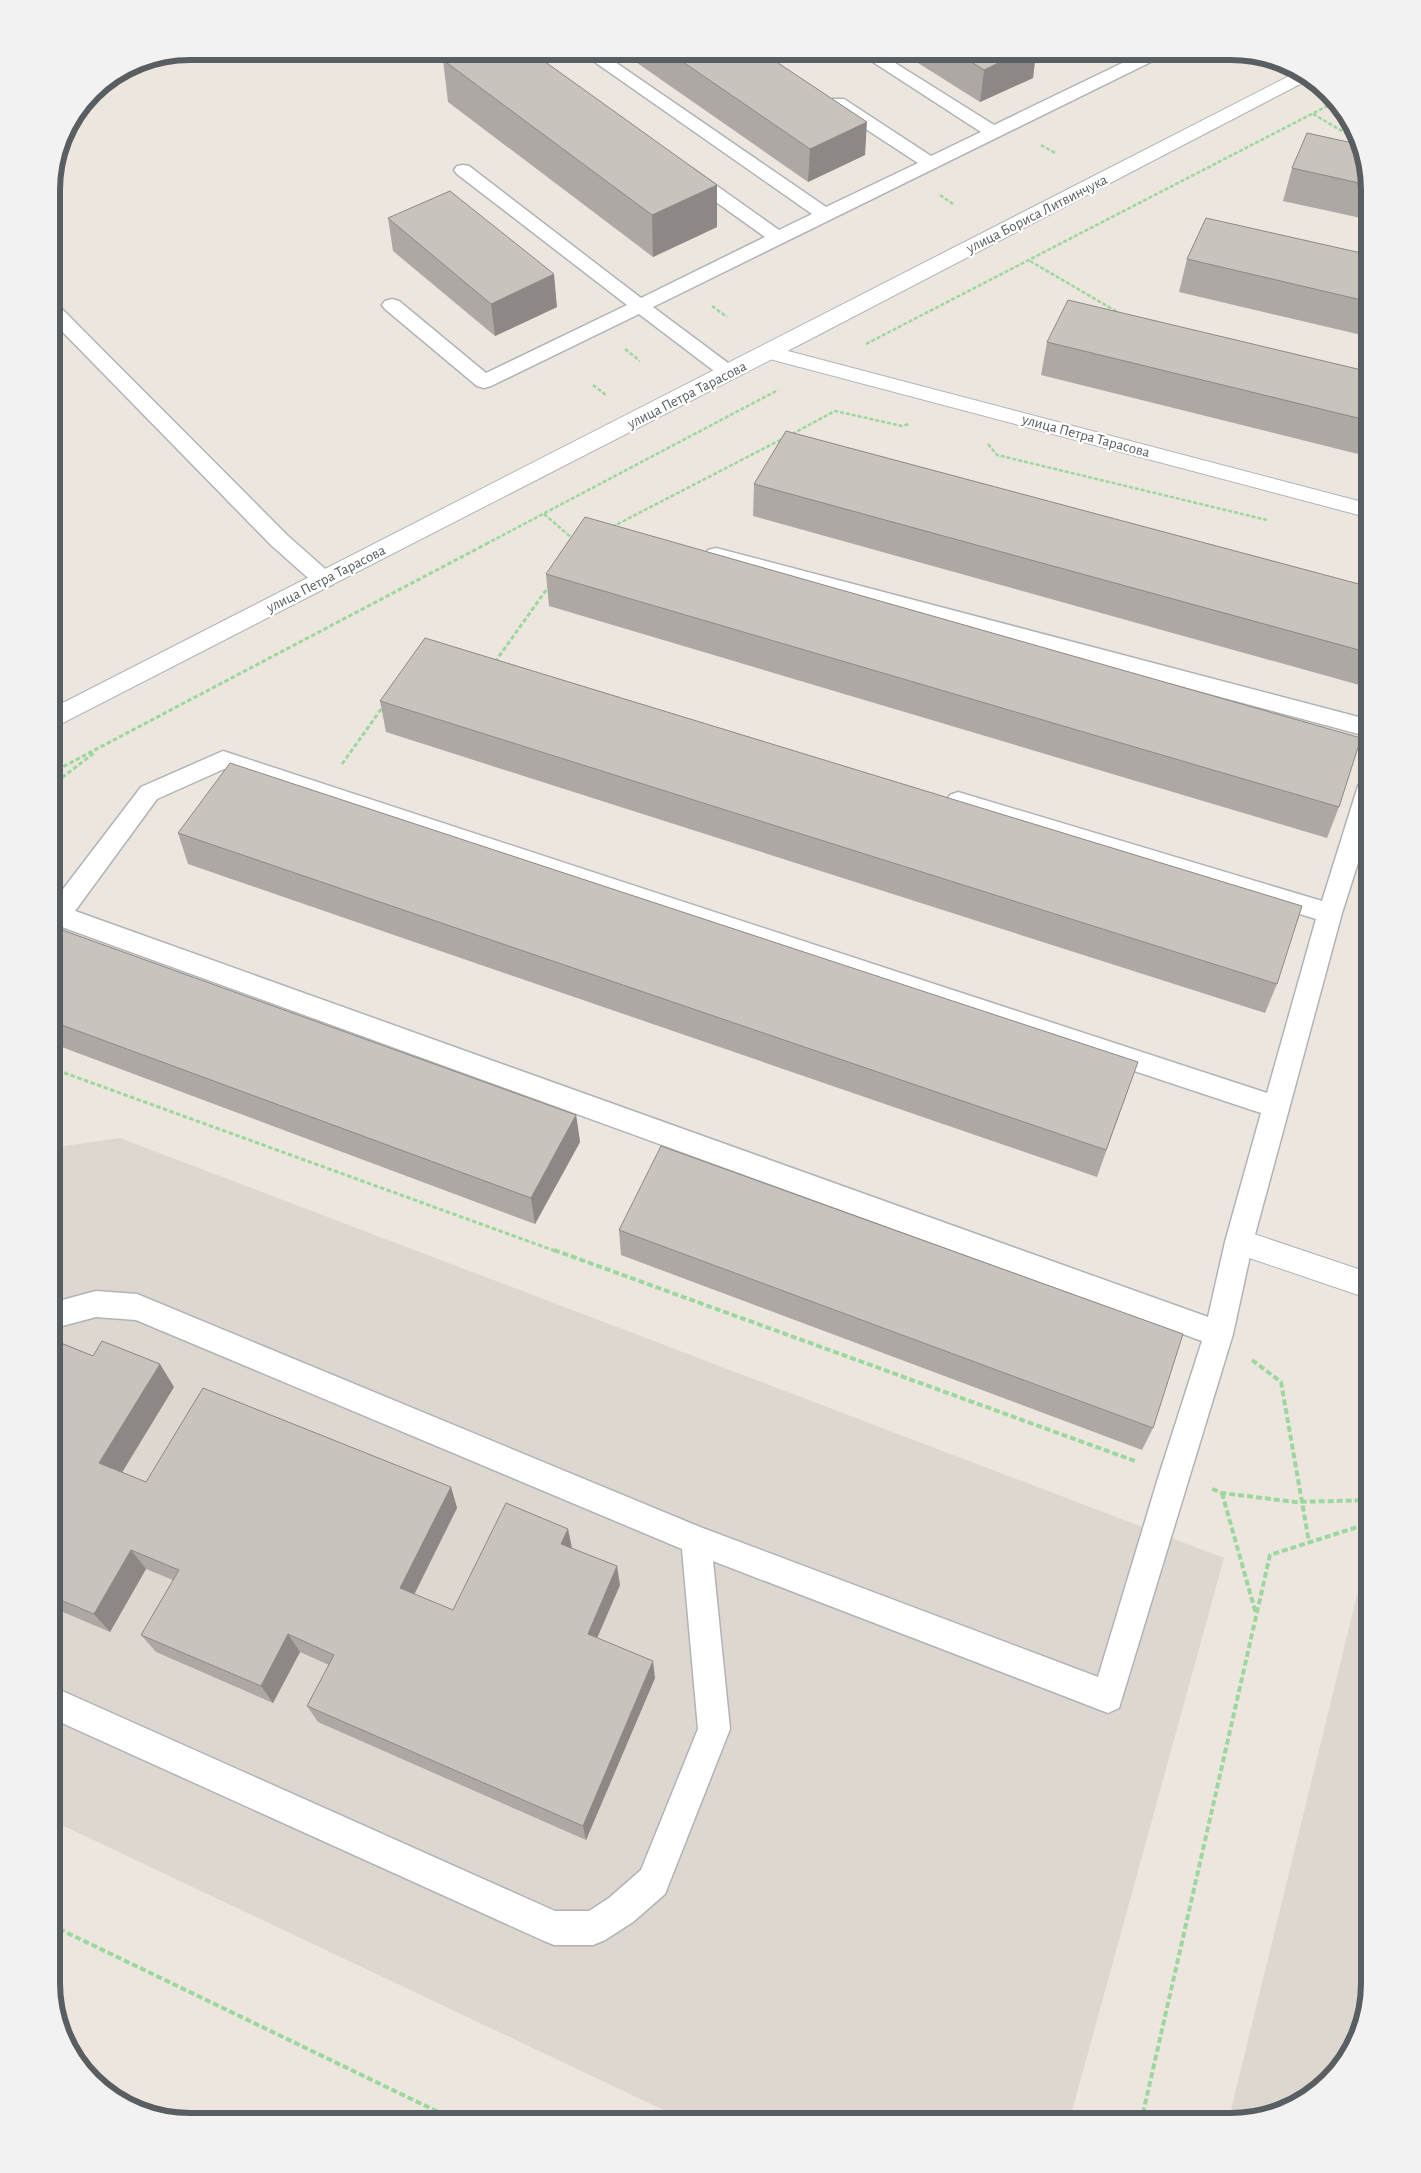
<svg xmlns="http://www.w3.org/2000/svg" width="1421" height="2173" font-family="'Alegreya Sans',sans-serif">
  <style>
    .education { fill: #ded7d0 }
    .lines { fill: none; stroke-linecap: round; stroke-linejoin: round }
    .service-casing { stroke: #b0b4b8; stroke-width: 3 }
    .minor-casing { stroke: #b0b4b8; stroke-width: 2 }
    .tertiary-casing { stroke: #b0b4b8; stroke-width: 2 }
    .path-far2 { stroke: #9cd89e; stroke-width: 2.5; stroke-dasharray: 4 2; stroke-linecap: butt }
    .path-far1 { stroke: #9cd89e; stroke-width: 3; stroke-dasharray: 4.5 2.5; stroke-linecap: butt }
    .path { stroke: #9cd89e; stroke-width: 4; stroke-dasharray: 6 3; stroke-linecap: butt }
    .service { fill: #fff; fill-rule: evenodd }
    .minor { fill: #fff; fill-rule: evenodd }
    .tertiary { fill: #fff; fill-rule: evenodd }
    .wall { fill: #ada8a3 }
    .shaded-wall { fill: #8d8885 }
    .building { fill: #c9c3be; stroke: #8d8885 }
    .labels { text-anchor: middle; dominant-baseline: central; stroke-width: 4.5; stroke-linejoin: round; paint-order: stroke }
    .far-street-label { font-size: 15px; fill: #585e61; stroke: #fff }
    .rim { fill: none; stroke: #585e61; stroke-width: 6 }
  </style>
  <rect width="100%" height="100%" fill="#ece6df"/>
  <!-- education -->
  <g class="education">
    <polygon points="120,1138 1224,1558 1069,2122 689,2122 51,1820 51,1148"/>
    <polygon points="1359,1587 1370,1591 1370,1983 1351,2053 1300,2103 1228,2122"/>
  </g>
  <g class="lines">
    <defs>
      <g id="service">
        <polygon points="579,51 599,51 826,207 918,163 832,107 829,103 832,99 844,99 931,156 981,132 856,51 876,51 994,125 1145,52 1165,52 1163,56 653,307 736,369 739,373 736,377 729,379 722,377 639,314 491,386 484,388 477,386 385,309 382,305 385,301 392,299 399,301 486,373 627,305 457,174 454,170 457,166 463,165 469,166 641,298 765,237 681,177 678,173 681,169 687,168 693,169 779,230 812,214"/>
        <polygon points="52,304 59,306 287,535 332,575 335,580 332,585 324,587 316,585 271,545 52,321"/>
        <polygon points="716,548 1370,720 1370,737 708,560 705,555 708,550"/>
        <path d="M223,751L1267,1093L1316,919L950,807L946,801L950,795L958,792L1322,901L1358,786L1362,780L1370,777V825L1342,913L1253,1242L1233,1334L1119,1708L1108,1713L713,1561L730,1729L665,1894L633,1922L605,1940L593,1945H554L542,1940L51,1718V1686L555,1911H589L609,1898L641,1870L698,1729L682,1549L136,1320L96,1317L51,1329V1303L96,1291L137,1294L700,1527L1098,1677L1159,1475L1202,1341L51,923V905L141,787ZM224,769L1261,1113L1225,1242L1208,1317L75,911L157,799Z"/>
      </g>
      <g id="minor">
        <polygon points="769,346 1370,504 1370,518 762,357 759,352 762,347"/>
        <polygon points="1239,1229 1370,1273 1370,1299 1229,1251 1225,1242 1229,1233"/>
      </g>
      <polygon id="tertiary" points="1299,71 1301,71 1310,79 776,357 51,729 51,709"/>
    </defs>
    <!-- service casing -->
    <use href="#service" class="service-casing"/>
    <!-- minor casing -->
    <use href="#minor" class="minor-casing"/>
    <!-- tertiary casing -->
    <use href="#tertiary" class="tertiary-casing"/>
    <!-- path-far2 -->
    <g class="path-far2">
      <polyline points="1219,52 1237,62"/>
      <polyline points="1313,114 1356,139"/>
      <polyline points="1041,145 1055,153"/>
      <polyline points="940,195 953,204"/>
      <polyline points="1030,261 1119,313"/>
      <polyline points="712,306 727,317"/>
      <polyline points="866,344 1333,103"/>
      <polyline points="625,349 640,361"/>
      <polyline points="593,385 606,395"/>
      <polyline points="792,434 835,411 902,426 909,424"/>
      <polyline points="988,444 997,455 1267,520"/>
      <polyline points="544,514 573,539"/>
      <polyline points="612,527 784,438"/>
      <polyline points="486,544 778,390"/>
    </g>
    <!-- path-far1 -->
    <g class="path-far1">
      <polyline points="495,662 549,586"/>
      <polyline points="342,764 382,708"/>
      <polyline points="51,773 488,543"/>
      <polyline points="51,786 94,753"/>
      <polyline points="51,1068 558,1252"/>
    </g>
    <!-- path -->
    <g class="path">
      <polyline points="554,1250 1135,1461"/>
      <polyline points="1252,1360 1281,1382 1309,1542"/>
      <polyline points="1212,1489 1222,1493 1295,1502 1370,1500"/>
      <polyline points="1222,1493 1256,1614"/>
      <polyline points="51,1925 459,2122"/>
      <polyline points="51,1933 55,1927"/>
      <polyline points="1141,2122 1270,1555 1370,1523"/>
    </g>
    <!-- service -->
    <use href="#service" class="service"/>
    <!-- minor -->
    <use href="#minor" class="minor"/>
    <!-- tertiary -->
    <use href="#tertiary" class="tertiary"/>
  </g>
  <!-- wall -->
  <g class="wall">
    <polygon points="620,51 760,51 865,155 808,182"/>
    <polygon points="899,51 1036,51 1033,78 980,102"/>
    <polygon points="443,60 717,185 717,227 653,257 448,102"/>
    <polygon points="1357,144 1370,190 1370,220 1283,201 1292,168"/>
    <polygon points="388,218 557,307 495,336 393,251"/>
    <polygon points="1370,255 1370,337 1179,292 1187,259"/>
    <polygon points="1047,342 1370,372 1370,457 1041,375"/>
    <polygon points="754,484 1370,587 1370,688 753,516"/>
    <polygon points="546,574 1339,807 1327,838 549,606"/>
    <polygon points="380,701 1277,984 1265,1013 386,732"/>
    <polygon points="178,833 1128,1090 1097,1177 188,864"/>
    <polygon points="51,926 576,1115 580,1142 535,1224 51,1043"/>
    <polygon points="619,1230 1153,1428 1142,1450 621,1255"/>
    <polygon points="51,1339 93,1356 174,1387 122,1472 146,1482 451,1487 457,1508 414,1594 453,1610 568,1529 572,1548 620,1585 597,1638 655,1678 586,1840 318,1722 307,1706 329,1665 300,1652 273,1703 156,1652 141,1635 173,1580 146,1569 110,1632 51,1607"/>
  </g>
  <!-- shaded-wall -->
  <g class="shaded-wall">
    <polygon points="1023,51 1036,51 1033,78 980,102 984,70"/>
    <polygon points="867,122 865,155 808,182 810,149"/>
    <polygon points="717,185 717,227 653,257 652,215"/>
    <polygon points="554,274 557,307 495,336 491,304"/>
    <polygon points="576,1115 580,1142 535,1224 531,1198"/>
    <polygon points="160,1364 174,1387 115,1484 99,1463"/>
    <polygon points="451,1487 457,1508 408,1607 400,1588"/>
    <polygon points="568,1529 572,1549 561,1544"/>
    <polygon points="131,1550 146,1569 110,1632 94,1614"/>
    <polygon points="617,1566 620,1585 591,1652 588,1634"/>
    <polygon points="288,1634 300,1652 273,1703 261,1686"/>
    <polygon points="653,1661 655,1678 586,1840 583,1826"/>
  </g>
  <!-- building -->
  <g class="building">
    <polygon points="465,51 530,51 717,185 652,215 443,60"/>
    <polygon points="667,51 760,51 867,122 810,149"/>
    <polygon points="954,51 1023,51 984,70"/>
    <polygon points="1307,133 1357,144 1368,185 1292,168"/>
    <polygon points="450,191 554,274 491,304 388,218"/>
    <polygon points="1206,218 1370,255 1370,302 1187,259"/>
    <polygon points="1068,300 1370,372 1370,421 1047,342"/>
    <polygon points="786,431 1370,587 1370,653 754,484"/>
    <polygon points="585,517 1361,738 1339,807 546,574"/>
    <polygon points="425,638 1302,906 1277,984 380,701"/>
    <polygon points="230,763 1138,1062 1106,1150 178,833"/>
    <polygon points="51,926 576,1115 531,1198 51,1021"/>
    <polygon points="661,1146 1183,1334 1153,1428 619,1230"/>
    <polygon points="51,1339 93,1356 102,1341 160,1364 99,1463 146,1482 203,1388 451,1487 400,1588 453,1610 506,1503 568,1529 561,1544 617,1566 588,1634 653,1661 583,1826 307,1706 334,1655 288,1634 261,1686 141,1635 179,1570 131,1550 94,1614 51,1596"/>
  </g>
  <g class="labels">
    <!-- far-street labels -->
    <g class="far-street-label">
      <text transform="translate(1037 214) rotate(-27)">улица Бориса Литвинчука</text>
      <text transform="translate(687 395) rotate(-27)">улица Петра Тарасова</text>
      <text transform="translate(1086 436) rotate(15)">улица Петра Тарасова</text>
      <text transform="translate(326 579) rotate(-27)">улица Петра Тарасова</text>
    </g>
  </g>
  <!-- crop -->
  <path d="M0 0H1421V2173H0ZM190 60H1231A130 130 0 0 1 1361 190V1983A130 130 0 0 1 1231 2113H190A130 130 0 0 1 60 1983V190A130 130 0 0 1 190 60Z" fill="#f2f2f2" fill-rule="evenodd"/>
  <path class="rim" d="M190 60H1231A130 130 0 0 1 1361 190V1983A130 130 0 0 1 1231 2113H190A130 130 0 0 1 60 1983V190A130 130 0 0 1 190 60Z"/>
</svg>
